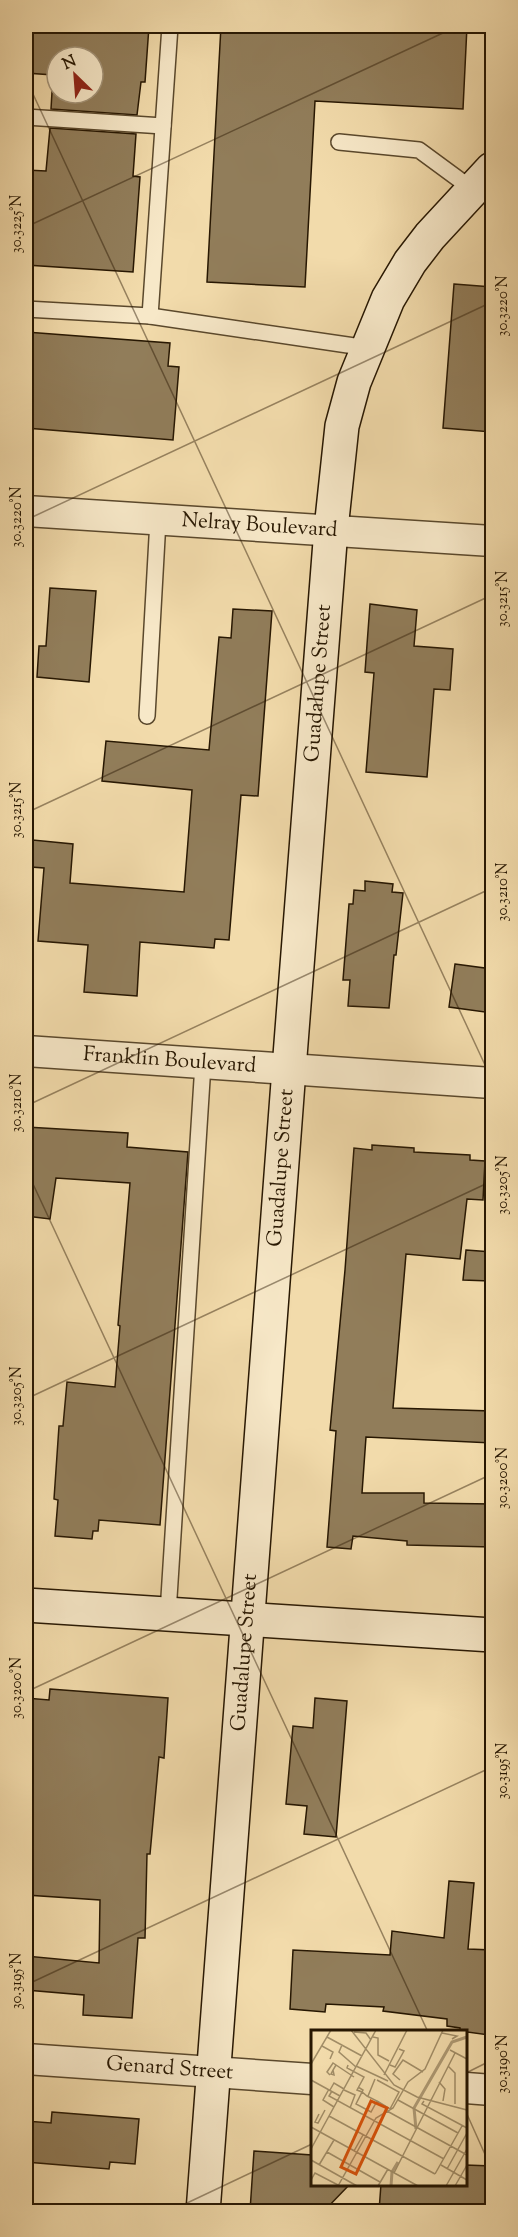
<svg xmlns="http://www.w3.org/2000/svg" width="518" height="2237" font-family="'Sorts Mill Goudy',serif">
  <style>
    .building { fill: #917d5a; stroke: #271702; stroke-width: 1.5; fill-rule: evenodd }
    .lines { fill: none; stroke-linecap: round; stroke-linejoin: round }
    .lane-casing { stroke: #5a482c; stroke-width: 18 }
    .street-casing { stroke: #5a482c; stroke-width: 33 }
    .secondary-casing { stroke: #271702; stroke-width: 36 }
    .lane { stroke: #f7e8c8; stroke-width: 15 }
    .street { stroke: #f7e8c8; stroke-width: 30 }
    .secondary { stroke: #f7e8c8; stroke-width: 33 }
    .ticks { fill: none; stroke: #271702; stroke-width: 1.5; stroke-opacity: 0.45 }
    .labels { text-anchor: middle; dominant-baseline: central; stroke-width: 4.5; stroke-linejoin: round; paint-order: stroke }
    .street-label { font-size: 21px; fill: #271702; stroke: #f7e8c8 }
    .inset-river { fill: none; stroke: #ad9872; stroke-width: 3 }
    .inset-road { fill: none; stroke: #a18d67; stroke-width: 1.5 }
    .view { fill: #d5520b; fill-opacity: 0.15; stroke: #d5520b; stroke-width: 3 }
    .inset-edge { fill: none; stroke: #271702; stroke-width: 3 }
    .neatline { fill: none; stroke: #271702; stroke-width: 2 }
    .ticks-label { font-size: 15px; text-anchor: middle; fill: #271702 }
  </style>
  <rect width="100%" height="100%" fill="#f2dbab"/>
  <filter id="stains"><feTurbulence type="fractalNoise" baseFrequency=".00333" numOctaves="4"/><feColorMatrix values="0 0 0 0 .2 0 0 0 0 .09 0 0 0 0 .02 0 0 0 .5 -.17"/></filter>
  <radialGradient id="worn" r=".72"><stop offset=".6" stop-color="#630" stop-opacity="0"/><stop offset="1" stop-color="#630" stop-opacity=".3"/></radialGradient>
  <!-- building -->
  <g class="building">
    <path d="M26,26H149L145,82H141L137,115L51,109L53,75L26,73ZM57,57H93V93H57Z"/>
    <polygon points="221,26 467,26 463,109 315,101 305,287 207,282"/>
    <polygon points="50,128 136,134 133,176 140,177 133,272 26,265 26,170 46,171"/>
    <polygon points="454,284 492,287 492,432 443,428"/>
    <polygon points="26,332 170,343 168,366 179,367 173,440 26,428"/>
    <polygon points="50,588 96,591 89,682 37,677 39,646 46,646"/>
    <polygon points="370,604 417,610 414,646 453,649 450,690 434,689 427,777 366,772 374,673 365,672"/>
    <polygon points="233,609 272,611 258,796 241,795 229,940 215,939 214,948 140,942 137,996 84,992 88,945 38,941 44,868 31,867 33,840 73,844 70,883 184,892 192,790 102,781 106,741 209,750 219,637 231,638"/>
    <polygon points="365,881 393,884 392,892 403,893 396,955 394,955 389,1008 348,1006 350,980 343,980 349,904 353,904 354,890 365,891"/>
    <polygon points="455,964 492,969 492,1013 449,1007"/>
    <polygon points="26,1127 128,1133 127,1147 188,1152 160,1525 99,1520 98,1531 93,1531 92,1539 55,1536 58,1500 54,1499 59,1426 63,1426 67,1382 115,1387 120,1326 118,1325 130,1183 56,1178 50,1219 26,1216"/>
    <polygon points="372,1145 414,1148 414,1152 470,1155 470,1160 485,1161 483,1200 467,1199 460,1259 406,1254 393,1408 492,1411 492,1443 366,1437 362,1493 424,1493 424,1503 492,1504 492,1547 407,1545 407,1541 353,1536 351,1549 327,1547 336,1431 330,1430 345,1270 354,1148 372,1150"/>
    <polygon points="466,1250 492,1252 490,1281 463,1280"/>
    <polygon points="50,1689 168,1698 164,1758 159,1757 150,1854 147,1854 145,1938 138,1938 132,2018 83,2015 84,1995 26,1990 26,1956 99,1963 100,1900 26,1895 26,1777 32,1777 33,1728 26,1727 26,1698 49,1700"/>
    <polygon points="315,1698 347,1701 336,1837 304,1834 307,1806 286,1804 293,1726 313,1728"/>
    <polygon points="449,1881 474,1883 468,1949 492,1950 492,2027 490,2026 489,2035 460,2031 460,2028 447,2026 447,2019 383,2011 384,2007 326,2004 325,2012 290,2009 293,1950 390,1955 392,1931 444,1938"/>
    <polygon points="52,2112 139,2119 135,2164 110,2162 109,2169 26,2162 26,2121 51,2123"/>
    <polygon points="254,2151 312,2155 312,2184 350,2184 324,2211 250,2211"/>
    <polygon points="465,2165 492,2166 490,2211 379,2211 381,2184 465,2184"/>
  </g>
  <g class="lines">
    <defs>
      <g id="lane">
        <polyline points="26,117 163,126"/>
        <polyline points="339,142 419,150 472,189"/>
        <polyline points="26,309 150,316 170,26"/>
        <polyline points="150,316 368,348"/>
        <polyline points="147,716 158,520"/>
        <polyline points="168,1613 203,1064"/>
      </g>
      <g id="street">
        <path id="s1" d="M26,511L492,541"/>
        <path id="s2" d="M26,1051L492,1083"/>
        <path id="s3" d="M26,2059L312,2079"/>
        <polyline points="466,2088 492,2090"/>
      </g>
      <g id="secondary">
        <polyline points="26,1605 492,1635"/>
        <path id="s4" d="M203,2212L289,1069L331,529L342,426L354,382L388,299L410,262L430,236L492,169"/>
      </g>
    </defs>
    <!-- lane casing -->
    <use href="#lane" class="lane-casing"/>
    <!-- street casing -->
    <use href="#street" class="street-casing"/>
    <!-- secondary casing -->
    <use href="#secondary" class="secondary-casing"/>
    <!-- lane -->
    <use href="#lane" class="lane"/>
    <!-- street -->
    <use href="#street" class="street"/>
    <!-- secondary -->
    <use href="#secondary" class="secondary"/>
  </g>
  <!-- ticks -->
  <path class="ticks" d="M26,79L492,1080M26,227L458,26M26,520L492,302M26,813L492,595M26,1106L492,888M26,1169L428,2032M26,1399L492,1181M26,1692L492,1474M26,1985L492,1767M466,2073L492,2060M466,2112L492,2170M168,2212L312,2144"/>
  <g class="labels">
    <!-- street labels -->
    <g class="street-label">
      <text stroke="none"><textPath href="#s1" startOffset="234">Nelray Boulevard</textPath></text>
      <text stroke="none"><textPath href="#s4" startOffset="1533">Guadalupe Street</textPath></text>
      <text stroke="none"><textPath href="#s2" startOffset="144">Franklin Boulevard</textPath></text>
      <text stroke="none"><textPath href="#s4" startOffset="1047">Guadalupe Street</textPath></text>
      <text stroke="none"><textPath href="#s4" startOffset="561">Guadalupe Street</textPath></text>
      <text stroke="none"><textPath href="#s3" startOffset="144">Genard Street</textPath></text>
    </g>
  </g>
  <!-- overview -->
  <g transform="translate(311 2030)">
    <rect width="156" height="156" fill="#f2dbab"/>
    <path class="inset-river" d="M105,99L103,78L141,12L156,7M80,156L81,142L87,132"/>
    <path class="inset-road" d="M40,0L83,55L106,67L156,80M43,2L55,3L60,10M131,3L146,6L141,9M16,7L51,26M62,7L67,8V25L78,31M31,15L28,22L45,37M11,16L22,22L19,29M139,20L156,29M0,34L20,0M37,35L36,38L53,47L46,60L51,62L56,66L66,71L60,82L45,74L52,60L47,57M79,35L84,37L93,21L88,19M45,36L77,51M137,36L144,43V74M22,40L23,45L20,44L22,40L25,35M19,45L16,42L22,33L43,47M73,45L96,0M0,50L29,66M66,50L88,62L79,79L66,71M89,50L82,44L92,30L112,42M128,52L134,59L132,71M18,59L12,70L23,77M19,60L23,53L33,59M33,60L44,65L39,78M21,61L18,66L133,129M57,66L64,49M87,70L147,103M113,71L111,74L156,98M76,81L156,125M8,84L4,92L7,93L14,80M18,86L124,144M0,97L107,156M0,119L65,0M43,121L52,105M16,122L69,152M0,130L46,156M8,135L23,110M130,135L156,150M136,139L156,103M83,143L144,23M124,144L151,96M0,150L4,143L27,155M27,156L65,88L82,78L97,52L114,39L132,0M67,156L77,139M135,156L156,119M144,156L156,135"/>
    <path class="view" d="M60,71L76,78L45,144L30,137Z"/>
    <rect width="156" height="156" class="inset-edge"/>
  </g>
  <!-- margin -->
  <rect width="518" height="2237" fill="none" stroke="#f2dbab" stroke-width="66"/>
  <!-- north arrow -->
  <g transform="translate(75 75) rotate(335)"><circle r="28" fill="#f7e8c8" stroke="#a49479" stroke-width="1.5"/>
  <path d="M0-4.5L10 22L0 15L-10 22Z" fill="#8f2418"/>
  <text y="-9" font-size="16" font-weight="bold" text-anchor="middle" fill="#271702">N</text>
  </g>
  <rect x="33" y="33" width="452" height="2171" class="neatline"/>
  <g class="ticks-label">
    <text transform="translate(16 224) rotate(-90)" y="5">30.3225°N</text>
    <text transform="translate(502 306) rotate(-90)" y="5">30.3220°N</text>
    <text transform="translate(16 517) rotate(-90)" y="5">30.3220°N</text>
    <text transform="translate(502 599) rotate(-90)" y="5">30.3215°N</text>
    <text transform="translate(16 810) rotate(-90)" y="5">30.3215°N</text>
    <text transform="translate(502 892) rotate(-90)" y="5">30.3210°N</text>
    <text transform="translate(16 1103) rotate(-90)" y="5">30.3210°N</text>
    <text transform="translate(502 1185) rotate(-90)" y="5">30.3205°N</text>
    <text transform="translate(16 1396) rotate(-90)" y="5">30.3205°N</text>
    <text transform="translate(502 1478) rotate(-90)" y="5">30.3200°N</text>
    <text transform="translate(16 1688) rotate(-90)" y="5">30.3200°N</text>
    <text transform="translate(502 1771) rotate(-90)" y="5">30.3195°N</text>
    <text transform="translate(16 1981) rotate(-90)" y="5">30.3195°N</text>
    <text transform="translate(502 2064) rotate(-90)" y="5">30.3190°N</text>
  </g>
  <rect width="100%" height="100%" filter="url(#stains)"/>
  <rect width="100%" height="100%" fill="url(#worn)"/>
</svg>
